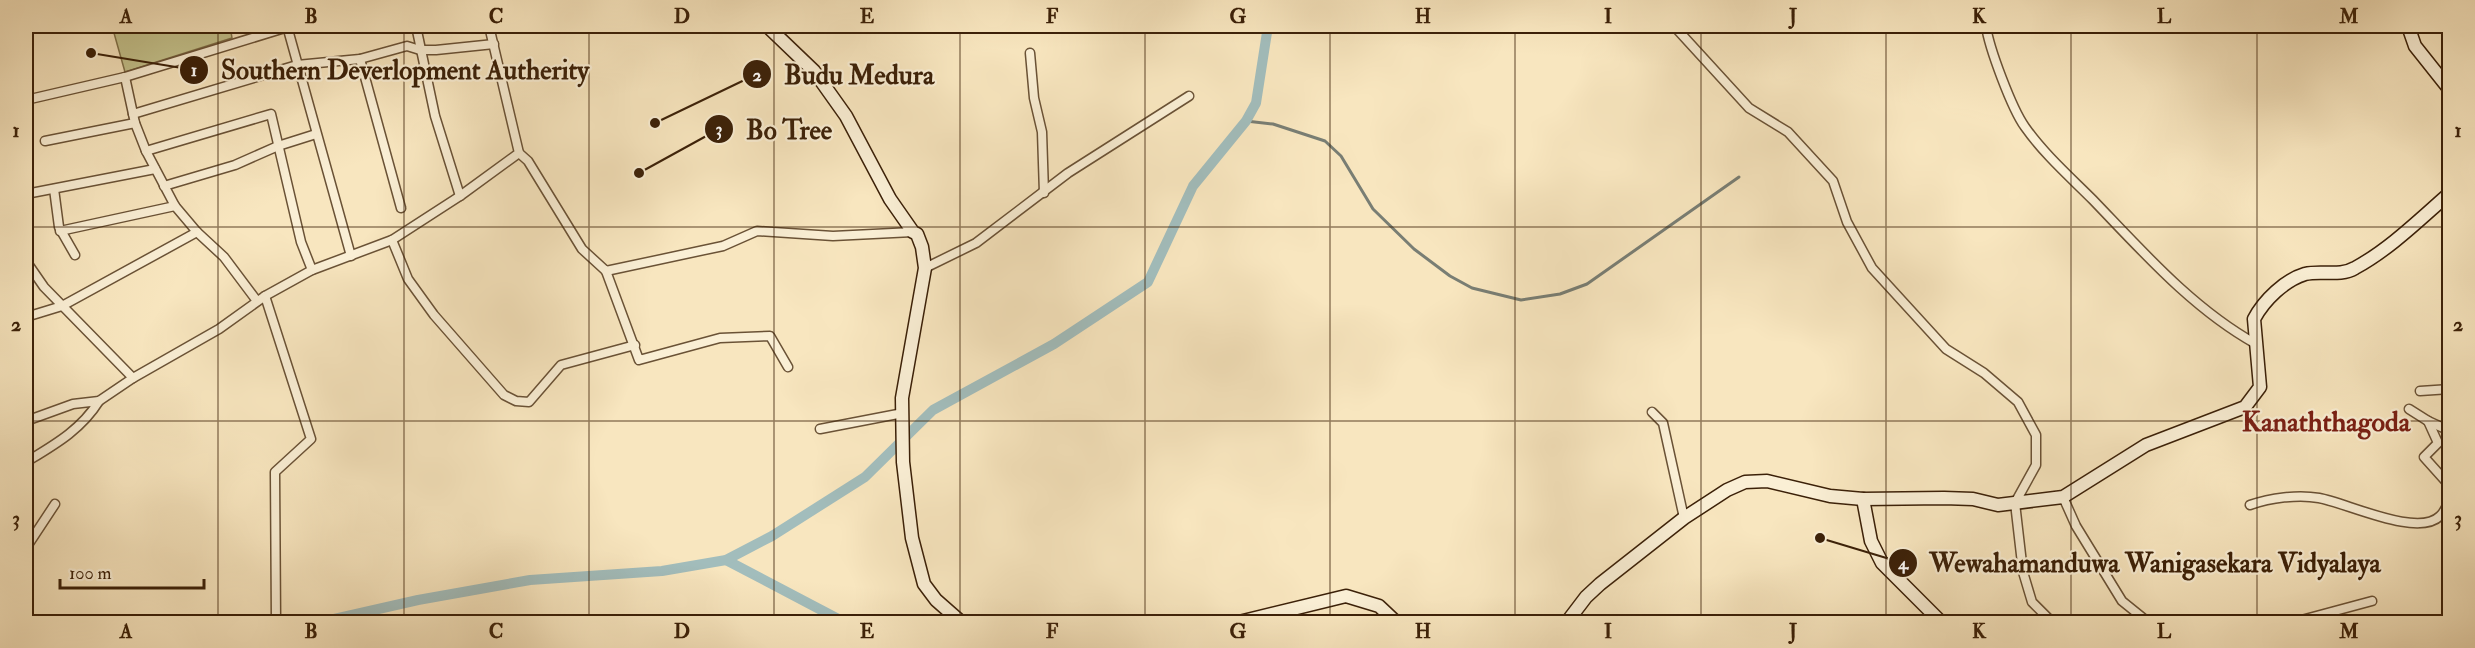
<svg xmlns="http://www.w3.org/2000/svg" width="2475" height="648" font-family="'IM FELL Double Pica',serif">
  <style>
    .green { fill: #c4c38d; stroke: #80724a; stroke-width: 1.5 }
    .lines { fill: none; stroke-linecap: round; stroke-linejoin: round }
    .stream { stroke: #797e74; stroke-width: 3 }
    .canal { stroke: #a2bdbc; stroke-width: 10 }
    .street-casing { stroke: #6a5236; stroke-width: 11 }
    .secondary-casing { stroke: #3b2008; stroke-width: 15 }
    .street { stroke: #faefd5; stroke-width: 8 }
    .secondary { stroke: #faefd5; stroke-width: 12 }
    .grid { fill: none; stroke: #3b2008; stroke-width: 1.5; stroke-opacity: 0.55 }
    .labels { text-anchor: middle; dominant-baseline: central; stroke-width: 4.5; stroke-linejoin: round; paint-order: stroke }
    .quarter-label { font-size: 28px; font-weight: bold; fill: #7a1f14; stroke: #faefd5 }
    .leader { fill: none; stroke: #3b2008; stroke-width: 2 }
    .callout-dot { fill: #3b2008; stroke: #faefd5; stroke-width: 2 }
    .mark-label { font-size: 18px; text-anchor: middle; font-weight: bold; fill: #fff }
    .callout-label { font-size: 27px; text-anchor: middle; font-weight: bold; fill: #3b2008; stroke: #faefd5; stroke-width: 4.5; stroke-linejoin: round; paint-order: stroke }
    .neatline { fill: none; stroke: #3b2008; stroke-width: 2 }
    .grid-label { font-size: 20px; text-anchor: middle; font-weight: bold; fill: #3b2008 }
  </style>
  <rect width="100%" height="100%" fill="#f8e6bf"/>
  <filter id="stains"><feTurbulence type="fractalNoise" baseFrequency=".00333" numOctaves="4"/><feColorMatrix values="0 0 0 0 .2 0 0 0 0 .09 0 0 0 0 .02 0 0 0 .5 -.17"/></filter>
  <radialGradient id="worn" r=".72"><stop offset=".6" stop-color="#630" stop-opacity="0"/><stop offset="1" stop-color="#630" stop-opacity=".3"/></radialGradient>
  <!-- green -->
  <polygon class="green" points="112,26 230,26 232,38 125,72"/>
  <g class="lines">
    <!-- stream -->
    <polyline class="stream" points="1246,121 1273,124 1325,141 1341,156 1373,209 1414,249 1450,276 1472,288 1521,300 1560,294 1587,284 1739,177"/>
    <!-- canal -->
    <g class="canal">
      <polyline points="726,560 844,622"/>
      <polyline points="321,622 418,600 530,580 662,571 726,560 772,536 865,477 933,410 1054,344 1148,282 1193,186 1246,121 1256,103 1268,26"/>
    </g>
    <defs>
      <g id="street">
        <polyline points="287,26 351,256"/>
        <polyline points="416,26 435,116 460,196"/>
        <polyline points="1674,26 1749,108 1788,132 1833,181 1847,222 1872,268 1946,349 1984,373 2018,402 2036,435 2036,465 2015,503 2023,572 2032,602 2052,622"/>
        <path d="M1986,26C1989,48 2012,109 2025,127C2044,154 2070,177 2093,200C2143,252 2193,309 2256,344"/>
        <polyline points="1030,53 1034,98 1042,132 1044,193"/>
        <polyline points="360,59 401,208"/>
        <polyline points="125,77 135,123 146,151 175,206 197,232 224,257 257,301"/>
        <polyline points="26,100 125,77 288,27"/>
        <polyline points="133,114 297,65 360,59 407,46 420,50 436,50 494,44"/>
        <polyline points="45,141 135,123"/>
        <polyline points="146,151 271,114 301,242 312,270"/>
        <polyline points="519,153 528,161 582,249 606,271 723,246 757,231 833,236 913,232"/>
        <polyline points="164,186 235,165 278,146 316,134"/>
        <polyline points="54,189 59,227 75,255"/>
        <polyline points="26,194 155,169"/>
        <polyline points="60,231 175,206"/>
        <polyline points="392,240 408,279 434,315 504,395 516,401 529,402 561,365 635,345"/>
        <polyline points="26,261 44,287 133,378 219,329 265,296 312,270 392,240 460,196 519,153 489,26"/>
        <polyline points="925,268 976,243 1068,173 1189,96"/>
        <polyline points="606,271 639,360 720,338 770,336 788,367"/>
        <polyline points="265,296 311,439 275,472 276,622"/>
        <polyline points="26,317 62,306 197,232"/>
        <polyline points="2420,391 2450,389"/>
        <polyline points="2409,409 2428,421 2450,431"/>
        <polyline points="1652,412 1663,423 1684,518"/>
        <polyline points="26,421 73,404 99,401 133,378"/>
        <polyline points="2428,421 2438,443 2424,457 2450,486"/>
        <polyline points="820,429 903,413"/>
        <path d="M26,462C54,445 81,430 99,401"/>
        <polyline points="2063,497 2076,526 2122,601 2148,622"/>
        <path d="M2250,505C2270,498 2298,494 2319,498C2347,503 2418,538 2440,516C2444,513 2447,505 2450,500"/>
        <polyline points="26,548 55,504"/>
        <polyline points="2294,622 2372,601"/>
      </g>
      <g id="secondary">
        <polyline points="767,26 814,71 846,116 890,199 913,232 917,234 922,247 925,268 902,398 903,462 912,538 924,584 936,600 961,622"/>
        <polyline points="2408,26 2415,46 2450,90"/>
        <polyline points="1863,499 1871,541 1882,563 1941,622"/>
        <polyline points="1239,622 1346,596 1379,606 1396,622"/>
        <path d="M1567,622L1586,597L1600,584L1684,518L1727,490L1745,482L1767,481L1830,496L1863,499L1944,498L1973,499L1998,505L2063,497L2146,445L2245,407L2260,387L2254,319C2264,300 2285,280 2305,274C2321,270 2340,277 2355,268C2390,249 2420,219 2450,193"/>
      </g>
    </defs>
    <!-- street casing -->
    <use href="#street" class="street-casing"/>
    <!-- secondary casing -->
    <use href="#secondary" class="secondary-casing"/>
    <!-- street -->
    <use href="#street" class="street"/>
    <!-- secondary -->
    <use href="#secondary" class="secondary"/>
  </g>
  <!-- grid -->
  <path class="grid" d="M218,26V622M404,26V622M589,26V622M774,26V622M960,26V622M1145,26V622M1330,26V622M1515,26V622M1701,26V622M1886,26V622M2071,26V622M2257,26V622M26,227H2450M26,421H2450"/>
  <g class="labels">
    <!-- quarter labels -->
    <g class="quarter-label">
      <text x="2326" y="422">Kanaththagoda</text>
    </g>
  </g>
  <!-- callouts -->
  <path class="leader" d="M91 53L194 70M655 123L757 74M639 173L719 129M1820 538L1903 563"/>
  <g class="callout-dot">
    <circle cx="91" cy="53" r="6"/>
    <circle cx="655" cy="123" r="6"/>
    <circle cx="639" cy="173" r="6"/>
    <circle cx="1820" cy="538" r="6"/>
    <circle cx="194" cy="70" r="15"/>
    <circle cx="757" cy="74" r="15"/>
    <circle cx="719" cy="129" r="15"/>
    <circle cx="1903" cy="563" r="15"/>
  </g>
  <g class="mark-label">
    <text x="194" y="76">1</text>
    <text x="757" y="81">2</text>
    <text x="719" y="135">3</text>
    <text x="1903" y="569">4</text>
  </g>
  <g class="callout-label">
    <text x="405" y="79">Southern Deverlopment Autherity</text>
    <text x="859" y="84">Budu Medura</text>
    <text x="789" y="139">Bo Tree</text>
    <text x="2155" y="572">Wewahamanduwa Wanigasekara Vidyalaya</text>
  </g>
  <!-- margin -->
  <rect width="2475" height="648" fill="none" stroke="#f8e6bf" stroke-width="66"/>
  <!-- scale -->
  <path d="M60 579v9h144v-9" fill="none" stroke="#3b2008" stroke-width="3"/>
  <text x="69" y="579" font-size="18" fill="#3b2008" stroke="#faefd5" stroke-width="4.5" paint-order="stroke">100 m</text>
  <rect x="33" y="33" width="2409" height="582" class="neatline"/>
  <g class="grid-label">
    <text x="126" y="23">A</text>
    <text x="311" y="23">B</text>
    <text x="496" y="23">C</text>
    <text x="682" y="23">D</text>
    <text x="867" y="23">E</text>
    <text x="1052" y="23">F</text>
    <text x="1238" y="23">G</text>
    <text x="1423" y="23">H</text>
    <text x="1608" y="23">I</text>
    <text x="1793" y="23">J</text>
    <text x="1979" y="23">K</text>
    <text x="2164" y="23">L</text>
    <text x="2349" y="23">M</text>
    <text x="16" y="137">1</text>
    <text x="2458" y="137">1</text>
    <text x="16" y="331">2</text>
    <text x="2458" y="331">2</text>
    <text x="16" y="525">3</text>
    <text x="2458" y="525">3</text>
    <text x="126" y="638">A</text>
    <text x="311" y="638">B</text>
    <text x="496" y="638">C</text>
    <text x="682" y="638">D</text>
    <text x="867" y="638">E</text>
    <text x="1052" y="638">F</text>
    <text x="1238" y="638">G</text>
    <text x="1423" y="638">H</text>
    <text x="1608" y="638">I</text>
    <text x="1793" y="638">J</text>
    <text x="1979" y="638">K</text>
    <text x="2164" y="638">L</text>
    <text x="2349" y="638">M</text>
  </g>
  <rect width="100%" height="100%" filter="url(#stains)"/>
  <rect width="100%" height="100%" fill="url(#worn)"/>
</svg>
